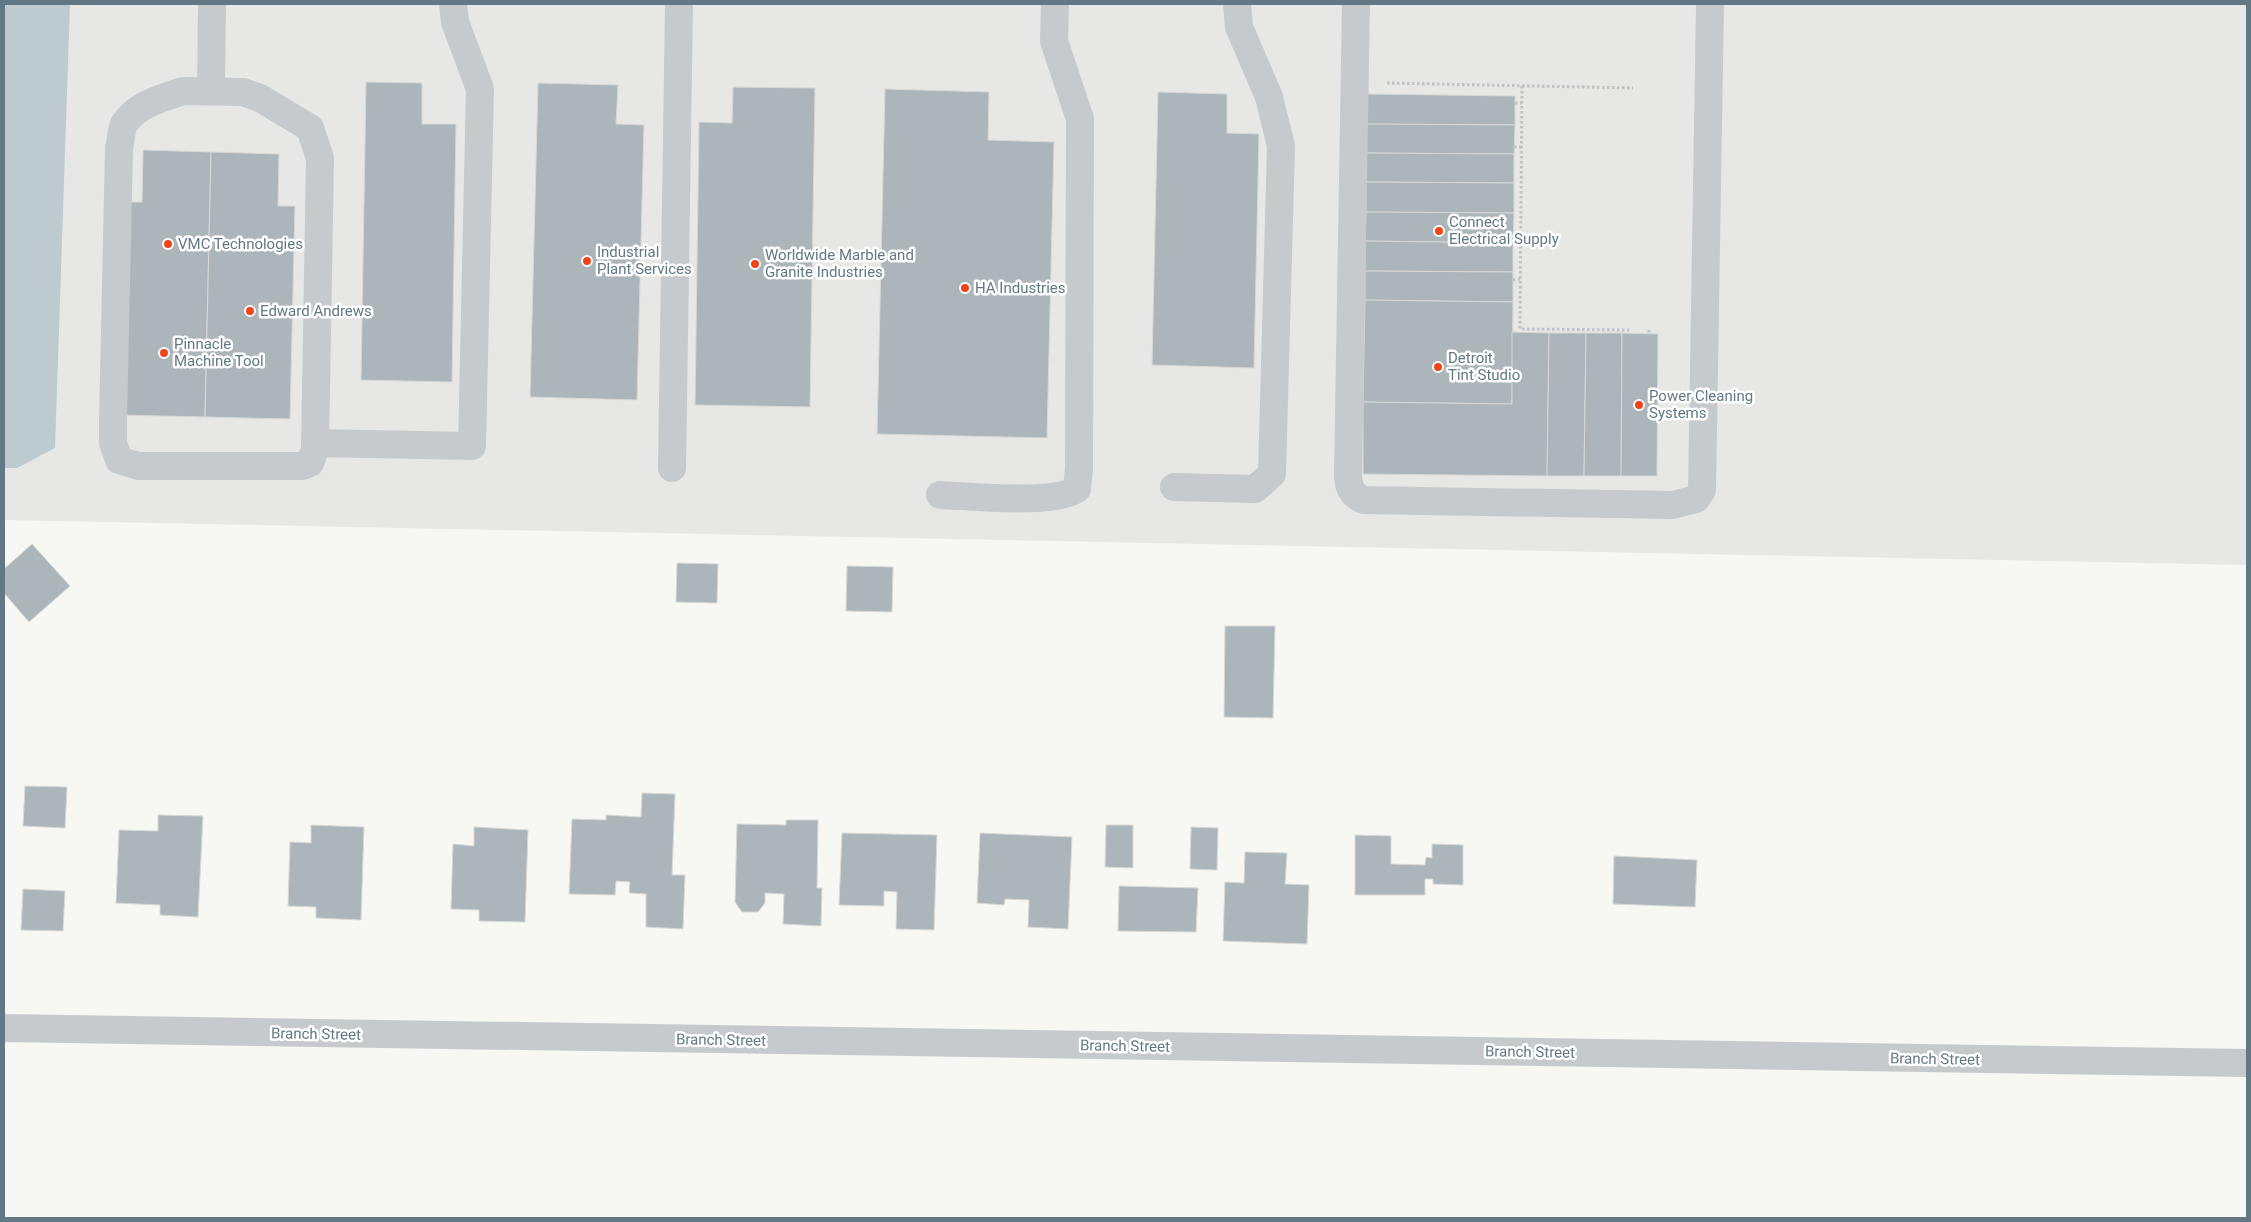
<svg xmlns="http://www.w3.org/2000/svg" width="2251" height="1222" font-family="Roboto,sans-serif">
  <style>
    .built { fill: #e7e8e6 }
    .water { fill: #bdcace }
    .building { fill: #acb5ba; stroke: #d8d8d6 }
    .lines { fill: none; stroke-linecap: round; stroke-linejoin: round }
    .path { stroke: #bfc2c4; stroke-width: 3; stroke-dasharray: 2.5 2.5; stroke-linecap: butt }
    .minor { stroke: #c6cacd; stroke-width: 28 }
    .poi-dot { fill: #ef451a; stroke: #fff; stroke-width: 2 }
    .labels { text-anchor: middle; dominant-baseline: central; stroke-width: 5; stroke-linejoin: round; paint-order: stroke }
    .poi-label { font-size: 15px; fill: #637886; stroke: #fff; text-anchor: start }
    .street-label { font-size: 15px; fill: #637886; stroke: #fff }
  </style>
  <rect width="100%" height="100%" fill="#f7f7f3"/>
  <!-- built -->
  <polygon class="built" points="4,4 2247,4 2247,565 4,520"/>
  <!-- water -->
  <polygon class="water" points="4,4 70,4 55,448 17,468 4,468"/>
  <!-- building -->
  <g class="building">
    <polygon points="366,82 422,83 422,124 456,124 452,382 361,380"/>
    <polygon points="538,83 618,85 616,124 644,125 637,400 530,397"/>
    <polygon points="733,87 815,88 810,407 695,405 699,122 732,123"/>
    <polygon points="885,89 989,92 988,140 1054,142 1047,438 877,434"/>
    <polygon points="1158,92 1227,94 1227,133 1259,134 1254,368 1152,365"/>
    <polygon points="1367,94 1515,96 1515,125 1366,124"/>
    <polygon points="1366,124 1515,125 1514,154 1366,153"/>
    <polygon points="143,150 211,152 205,417 119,415 124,202 142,202"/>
    <polygon points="211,152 279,154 278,206 295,206 290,419 205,417"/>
    <polygon points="1366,153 1514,154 1514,183 1366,182"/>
    <polygon points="1366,182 1514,183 1514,213 1366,212"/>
    <polygon points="1366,212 1514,213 1513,243 1365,241"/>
    <polygon points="1365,241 1513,243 1513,272 1365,271"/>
    <polygon points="1365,271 1513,272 1513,302 1365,300"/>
    <polygon points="1365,300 1513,302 1512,404 1363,402"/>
    <polygon points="1512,332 1549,333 1547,476 1363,474 1363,402 1512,404"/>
    <polygon points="1549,333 1586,333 1584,476 1547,476"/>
    <polygon points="1586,333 1622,333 1621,476 1584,476"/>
    <polygon points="1622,333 1658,334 1657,476 1621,476"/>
    <polygon points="32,544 70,586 29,622 4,593 4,569"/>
    <polygon points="677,563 718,564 717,603 676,602"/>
    <polygon points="847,566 893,567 892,612 846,611"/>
    <polygon points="1225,626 1275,626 1273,718 1224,717"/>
    <polygon points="25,786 67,787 65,828 23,826"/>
    <polygon points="642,793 675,794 672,875 685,875 683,929 646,927 646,894 629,893 630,882 616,881 615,895 569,894 572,819 606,820 606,815 641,817"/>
    <polygon points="158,815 203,816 198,917 160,915 160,905 116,903 119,830 158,831"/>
    <polygon points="786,820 818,820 817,888 822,888 821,926 783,924 784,894 765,893 765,903 758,912 742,912 735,902 737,824 786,825"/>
    <polygon points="311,825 364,827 361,920 316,918 316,907 288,906 290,842 311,843"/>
    <polygon points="1106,825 1133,825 1133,868 1105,867"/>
    <polygon points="474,827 528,830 525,922 479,921 479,910 451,909 453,844 474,846"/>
    <polygon points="1191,827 1218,828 1217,870 1190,869"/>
    <polygon points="842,833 937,835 934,930 896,929 897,892 884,891 884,906 839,905"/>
    <polygon points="980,833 1072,837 1068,929 1028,927 1029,900 1005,899 1004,905 977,903"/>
    <polygon points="1355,835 1391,836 1391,864 1425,865 1426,857 1432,858 1432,844 1463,845 1463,885 1433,884 1433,879 1425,879 1425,895 1355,895"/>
    <polygon points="1245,852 1287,853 1285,884 1309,885 1307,944 1223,941 1225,882 1244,883"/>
    <polygon points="1614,856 1697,860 1695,907 1613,904"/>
    <polygon points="1119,886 1198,888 1196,932 1118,931"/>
    <polygon points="23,889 65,891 63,931 21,930"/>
  </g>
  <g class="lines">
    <!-- path -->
    <g class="path">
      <polyline points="1387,83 1633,88"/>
      <polyline points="1522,86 1520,329 1629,330"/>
      <polyline points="1515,103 1522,103"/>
      <polyline points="1514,147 1522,147"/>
      <polyline points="1513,280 1520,279"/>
      <polyline points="1649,330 1649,333"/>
    </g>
    <!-- minor -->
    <g class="minor">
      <path d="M1356,4L1348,473C1348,487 1351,494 1363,500L1673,505L1696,499L1702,490L1710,4"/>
      <path d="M183,91L243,92L260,98L310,128L320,158L315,449L310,463L303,466H138L119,460L113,443V421L119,148C121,141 121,130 124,124C137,104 163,98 183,91Z"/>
      <polyline points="211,91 212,4"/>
      <polyline points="315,443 472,446 480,89 455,22 453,4"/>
      <polyline points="672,468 679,4"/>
      <polyline points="1174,487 1255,489 1272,474 1281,146 1269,97 1239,27 1237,4"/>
      <path d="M940,495C970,496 1055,505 1077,489L1079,468L1080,119L1054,41L1055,4"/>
      <polyline points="4,1028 2247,1063"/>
    </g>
  </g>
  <!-- markers -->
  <g class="poi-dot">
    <circle cx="1439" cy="231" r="5"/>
    <circle cx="168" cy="244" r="5"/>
    <circle cx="587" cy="261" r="5"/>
    <circle cx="755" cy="264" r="5"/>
    <circle cx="965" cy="288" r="5"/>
    <circle cx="250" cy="311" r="5"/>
    <circle cx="164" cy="353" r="5"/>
    <circle cx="1438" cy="367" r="5"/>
    <circle cx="1639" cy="405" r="5"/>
  </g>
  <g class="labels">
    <!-- poi labels -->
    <g class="poi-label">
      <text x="1449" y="222">Connect<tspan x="1449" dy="17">Electrical Supply</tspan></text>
      <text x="178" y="244">VMC Technologies</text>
      <text x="597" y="252">Industrial<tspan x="597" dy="17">Plant Services</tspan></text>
      <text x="765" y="255">Worldwide Marble and<tspan x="765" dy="17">Granite Industries</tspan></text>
      <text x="975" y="288">HA Industries</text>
      <text x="260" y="311">Edward Andrews</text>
      <text x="174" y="344">Pinnacle<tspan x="174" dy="17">Machine Tool</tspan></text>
      <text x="1448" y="358">Detroit<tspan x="1448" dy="17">Tint Studio</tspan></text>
      <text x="1649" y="396">Power Cleaning<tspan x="1649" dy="17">Systems</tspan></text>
    </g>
    <!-- street labels -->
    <g class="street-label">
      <text transform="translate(316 1034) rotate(1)">Branch Street</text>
      <text transform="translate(721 1040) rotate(1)">Branch Street</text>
      <text transform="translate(1125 1046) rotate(1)">Branch Street</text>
      <text transform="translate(1530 1052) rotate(1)">Branch Street</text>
      <text transform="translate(1935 1059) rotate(1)">Branch Street</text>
    </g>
  </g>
  <!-- border -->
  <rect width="2251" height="1222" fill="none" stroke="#637886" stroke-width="10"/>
</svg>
